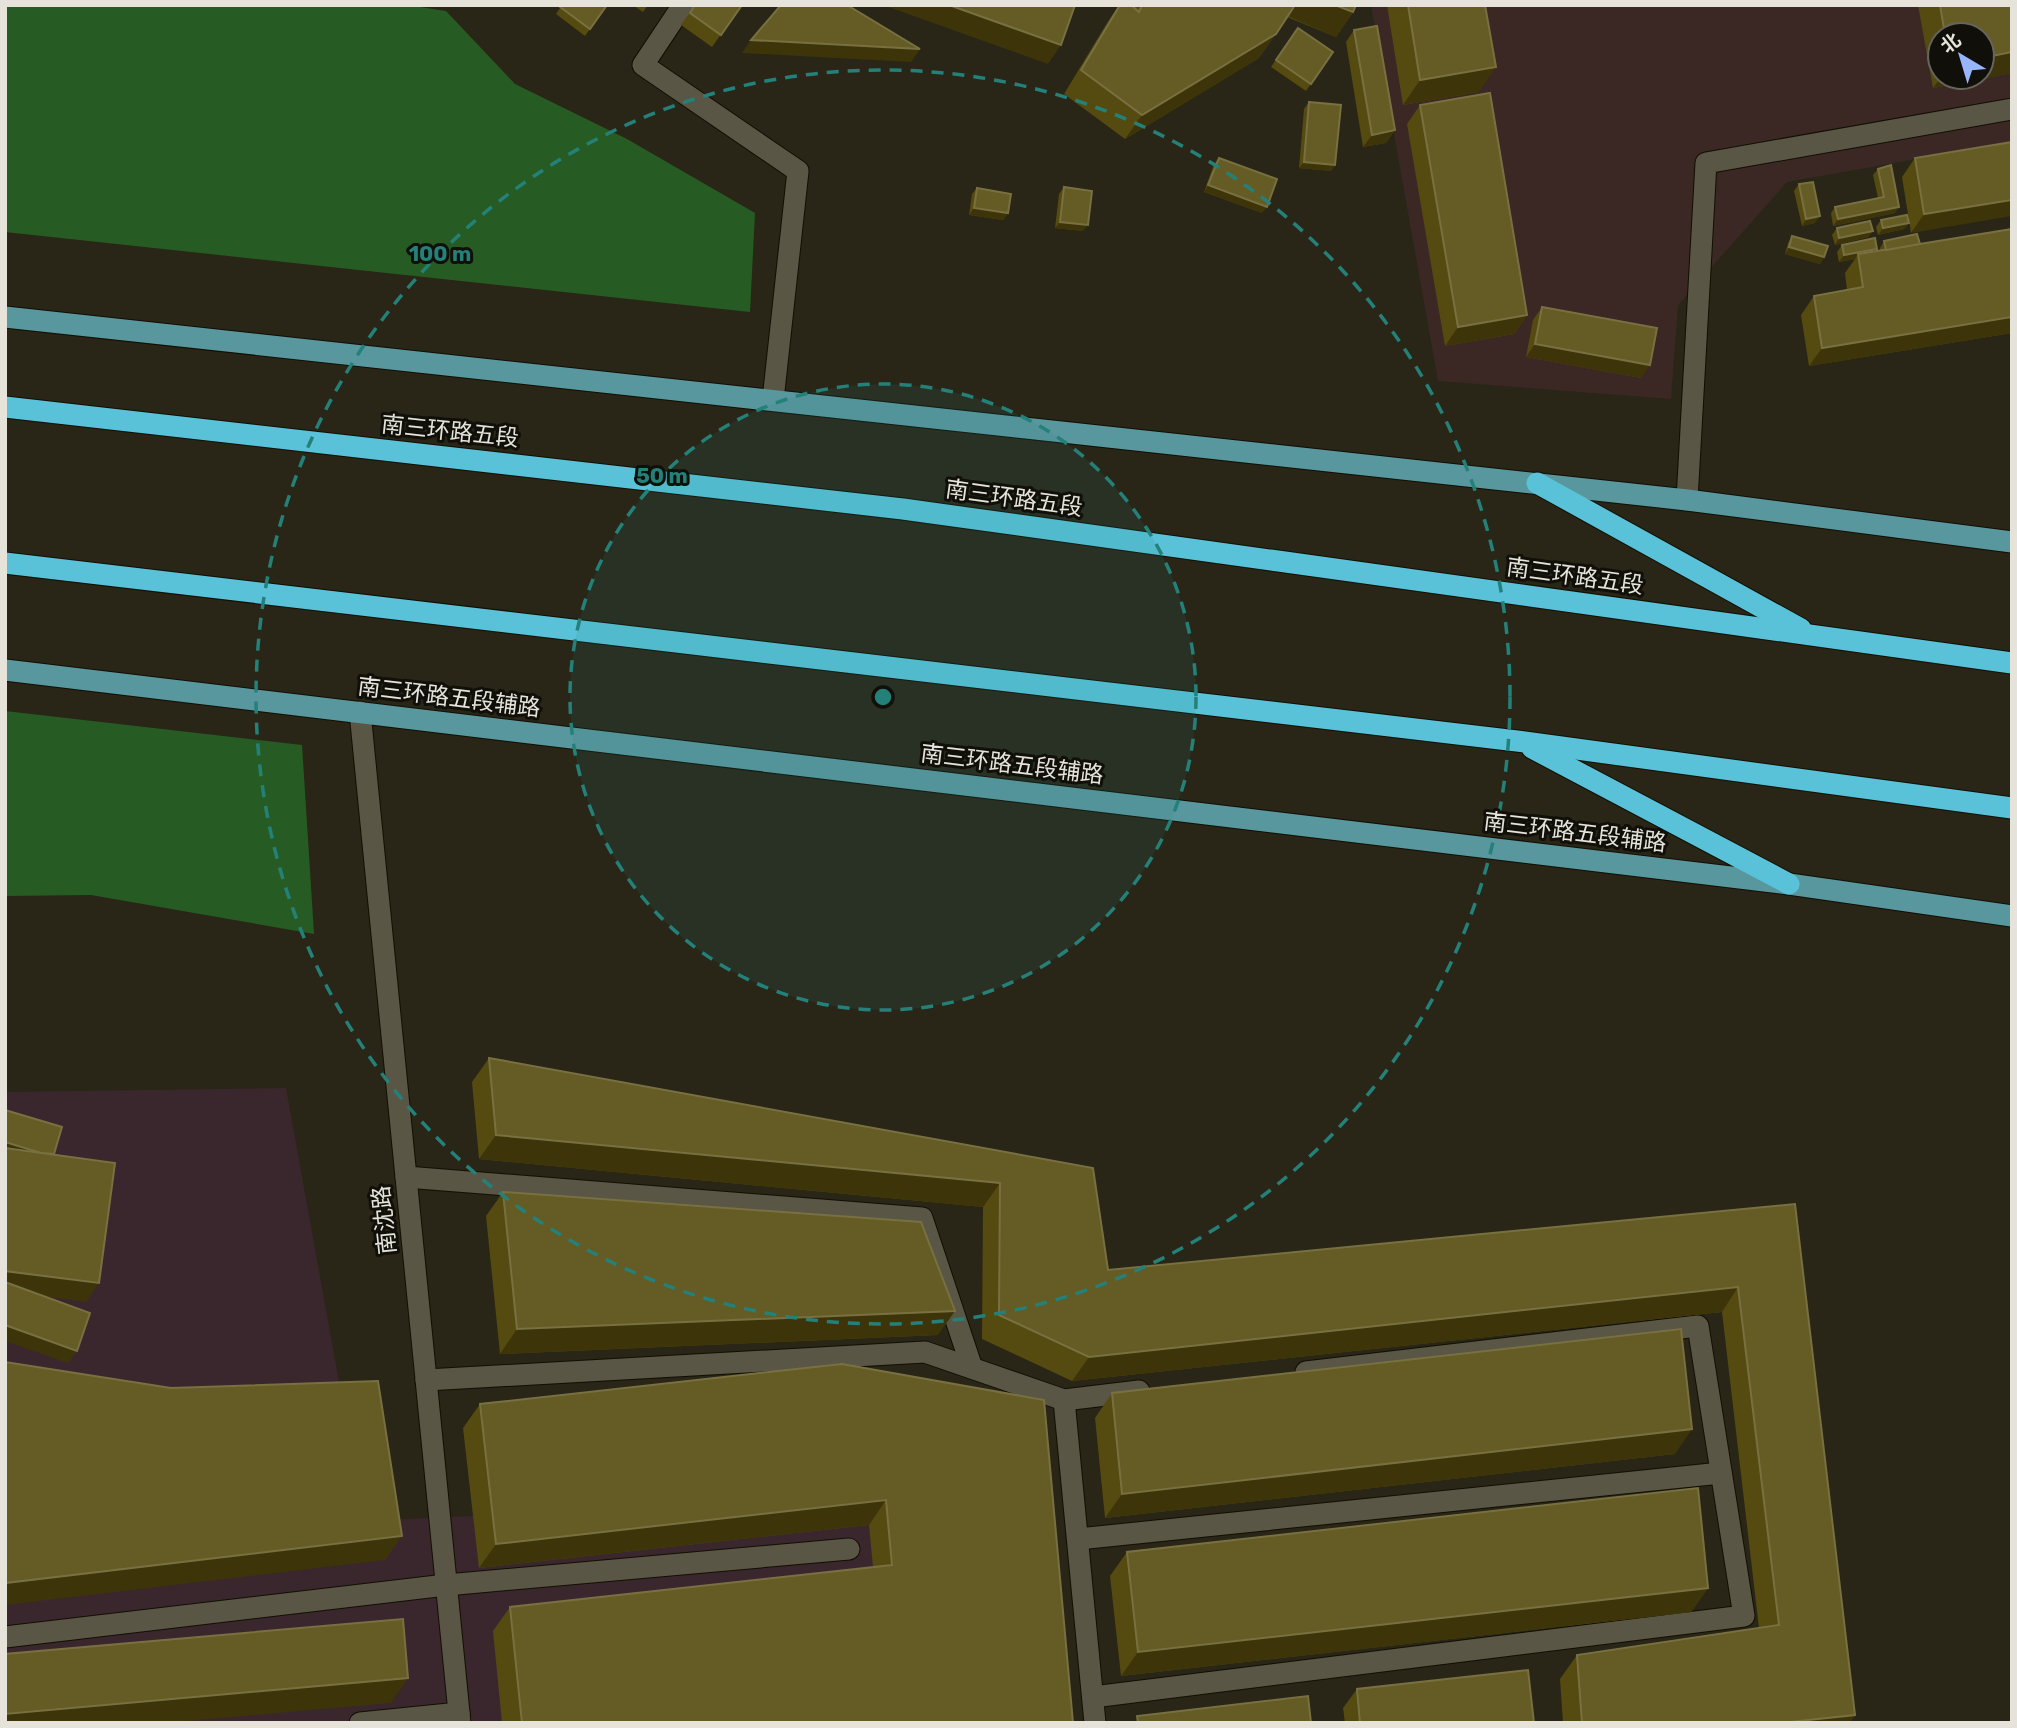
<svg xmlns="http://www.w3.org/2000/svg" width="2017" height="1728" font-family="Rubik,'Noto Sans SC',sans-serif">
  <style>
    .commercial { fill: #3a272d }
    .industrial { fill: #3b2824; fill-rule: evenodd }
    .green { fill: #265c24 }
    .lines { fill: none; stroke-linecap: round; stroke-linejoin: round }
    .minor-casing { stroke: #120f03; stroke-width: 23 }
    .major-casing { stroke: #120f03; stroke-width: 23 }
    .highway-casing { stroke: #120f03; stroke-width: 23 }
    .minor { stroke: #595646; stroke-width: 21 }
    .major { stroke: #59979e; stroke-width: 21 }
    .highway { stroke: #59c2d9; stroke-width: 21 }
    .wall { fill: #554a0f; fill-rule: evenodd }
    .shaded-wall { fill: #3d3509 }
    .building { fill: #645b25; stroke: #787041; stroke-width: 2 }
    .ring { fill: none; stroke: #248179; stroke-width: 3.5; stroke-dasharray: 12 9 }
    .labels { text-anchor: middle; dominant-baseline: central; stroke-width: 6; stroke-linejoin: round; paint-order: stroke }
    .street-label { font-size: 23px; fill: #e5e3da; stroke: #100f09 }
    .centre { fill: #248179; stroke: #100f09; stroke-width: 3.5 }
    .ring-label { font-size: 21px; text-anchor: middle; font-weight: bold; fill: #248179; stroke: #100f09; stroke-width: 6; stroke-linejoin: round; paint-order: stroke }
  </style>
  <rect width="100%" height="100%" fill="#292617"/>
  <!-- commercial -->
  <polygon class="commercial" points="286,1088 364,1521 927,1495 958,1723 5,1723 5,1092"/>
  <!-- industrial -->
  <path class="industrial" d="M1371,5H2012V142L1787,182L1678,305L1671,399L1438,381ZM1940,35H1982V77H1940Z"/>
  <!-- green -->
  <g class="green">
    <polygon points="5,5 407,5 446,11 515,84 627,139 755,213 750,312 5,232"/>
    <polygon points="5,711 302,745 314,934 91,895 5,896"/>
  </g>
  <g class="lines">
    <defs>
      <g id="minor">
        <polyline points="683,5 643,65 798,171 773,400"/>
        <polyline points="1687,500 1706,163 2012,109"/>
        <polyline points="360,712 460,1723"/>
        <polyline points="406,1177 922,1218 972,1368"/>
        <polyline points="426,1380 925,1352 1064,1400 1139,1391"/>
        <polyline points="1064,1400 1095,1723"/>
        <polyline points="1078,1539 1721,1473"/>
        <polyline points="5,1637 446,1585 849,1549"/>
        <polyline points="1093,1697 1744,1616 1698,1326 1306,1372"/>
        <polyline points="360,1723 459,1713"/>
      </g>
      <g id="major">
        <polyline points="5,317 1687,500 2012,542"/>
        <polyline points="5,670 1789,884 2012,916"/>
      </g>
      <g id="highway">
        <polyline points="5,407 903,509 2012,663"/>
        <polyline points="1537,483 1801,629"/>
        <polyline points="5,563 1517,741 2012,808"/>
        <polyline points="1532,748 1789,884"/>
      </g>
    </defs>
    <!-- minor casing -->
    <use href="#minor" class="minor-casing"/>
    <!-- major casing -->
    <use href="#major" class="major-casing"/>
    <!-- highway casing -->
    <use href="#highway" class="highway-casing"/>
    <!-- minor -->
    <use href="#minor" class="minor"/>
    <!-- major -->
    <use href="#major" class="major"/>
    <!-- highway -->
    <use href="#highway" class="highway"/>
  </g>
  <!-- wall -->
  <g class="wall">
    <polygon points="562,5 607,5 585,36 556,14"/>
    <polygon points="633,5 648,5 643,12"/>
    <polygon points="695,5 742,5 712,47 681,25"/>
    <polygon points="1119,5 1134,8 1136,5 1356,5 1353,12 1336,37 1287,17 1259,58 1125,139 1064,94 1107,23"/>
    <polygon points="1387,5 1485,5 1479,92 1403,105"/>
    <path d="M1918,5H2012V73L1933,88ZM1940,35H1982V77H1940Z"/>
    <polygon points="1298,28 1333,52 1306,91 1271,67"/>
    <polygon points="1354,30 1395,130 1386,143 1363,147 1346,42"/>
    <polygon points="1309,102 1335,165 1331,171 1299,168 1304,109"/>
    <polygon points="1420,105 1527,315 1514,334 1445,346 1407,124"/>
    <polygon points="2012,142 1911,233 1902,177 1915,158"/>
    <polygon points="1219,158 1262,213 1204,192 1214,164"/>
    <polygon points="1878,169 1895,213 1833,226 1831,213 1835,207 1878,198 1873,175"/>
    <polygon points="1799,184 1815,223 1802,226 1794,191"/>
    <polygon points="1064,187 1083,231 1055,228 1059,194"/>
    <polygon points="977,188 1008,213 1003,220 969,215 972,194"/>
    <polygon points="1881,220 1909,223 1904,229 1878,235 1876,227"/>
    <polygon points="1837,228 1873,231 1868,237 1835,245 1832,235"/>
    <polygon points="2012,229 2012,333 1809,366 1801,315 1814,296 1847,290 1845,273 1855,259 1839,262 1837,252 1842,245 1875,252 1880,251 1880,248 1884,241 1920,244"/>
    <polygon points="1792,236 1824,257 1820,264 1785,254 1788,243"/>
    <polygon points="1542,307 1641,378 1526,357 1533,320"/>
    <polygon points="489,1058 1093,1168 1108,1270 1795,1204 1855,1715 1849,1723 1563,1723 1560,1679 1577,1655 1759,1628 1722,1312 1072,1381 982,1339 983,1207 479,1159 472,1082"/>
    <polygon points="503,1192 938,1335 500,1354 486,1216"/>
    <polygon points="842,1364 1073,1723 502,1723 493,1631 510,1607 873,1567 869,1525 479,1568 463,1428 480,1404"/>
    <polygon points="1112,1393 1675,1454 1105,1518 1095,1418"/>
    <polygon points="1127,1552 1708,1588 1691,1612 1121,1676 1110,1576"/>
    <polygon points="1357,1689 1534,1723 1345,1723 1343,1708"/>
  </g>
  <!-- shaded-wall -->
  <g class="shaded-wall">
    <polygon points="883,5 949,5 1061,45 1048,64"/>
    <polygon points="1295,5 1335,5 1353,12 1336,37 1287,16"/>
    <polygon points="1276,34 1259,58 1125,139 1142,115"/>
    <polygon points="751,40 920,49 911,62 742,53"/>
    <polygon points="2012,52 2012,73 1933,88 1941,77 1982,77 1982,58"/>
    <polygon points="1496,67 1479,92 1403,105 1420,80"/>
    <polygon points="1395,130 1386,143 1363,147 1372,135"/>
    <polygon points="1304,162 1335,165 1331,171 1299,168"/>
    <polygon points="1208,185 1267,207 1262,213 1204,192"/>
    <polygon points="2012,200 2012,216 1911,233 1924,214"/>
    <polygon points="1899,207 1895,213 1833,226 1838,219"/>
    <polygon points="974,208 1008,213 1003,220 969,215"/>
    <polygon points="1820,216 1815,223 1802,226 1806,219"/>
    <polygon points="1060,222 1088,225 1083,231 1055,228"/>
    <polygon points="1909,223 1904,229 1878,235 1883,228"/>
    <polygon points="1873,231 1868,237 1835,245 1839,238"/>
    <polygon points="1789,247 1824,257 1820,264 1785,254"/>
    <polygon points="1877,249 1873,255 1858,254 1855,259 1839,262 1844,255"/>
    <polygon points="1527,315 1514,334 1445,346 1458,327"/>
    <polygon points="2012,317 2012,333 1809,366 1822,348"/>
    <polygon points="1535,344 1650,365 1641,378 1526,357"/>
    <polygon points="496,1135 1000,1183 983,1207 479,1159"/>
    <polygon points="5,1142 53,1157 5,1157"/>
    <polygon points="5,1271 99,1283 86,1302 5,1291"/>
    <polygon points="1738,1287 1722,1312 1072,1381 1089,1357"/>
    <polygon points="955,1311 938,1335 500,1354 517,1329"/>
    <polygon points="5,1325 77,1351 68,1363 5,1341"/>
    <polygon points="1692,1429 1675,1454 1105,1518 1122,1494"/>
    <polygon points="886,1500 869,1525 479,1568 496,1544"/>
    <polygon points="402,1536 385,1560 5,1605 5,1583"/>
    <polygon points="1708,1588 1691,1612 1121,1676 1138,1652"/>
    <polygon points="408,1678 391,1703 165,1723 5,1723 5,1714"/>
    <polygon points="1855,1715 1849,1723 1780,1723"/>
  </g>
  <!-- building -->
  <g class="building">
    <polygon points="562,5 607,5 590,29 560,7"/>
    <polygon points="695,5 742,5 721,35 690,13"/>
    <polygon points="781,5 847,5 920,49 751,40"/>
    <polygon points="949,5 1075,5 1061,45"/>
    <polygon points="1120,5 1131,5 1139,12 1142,5 1295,5 1276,34 1142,115 1081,70"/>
    <polygon points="1335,5 1356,5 1353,12"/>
    <polygon points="1408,5 1485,5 1496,67 1420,80"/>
    <polygon points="1940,5 2012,5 2012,52 1982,58 1982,35 1945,35"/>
    <polygon points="1377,26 1395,130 1372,135 1354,30"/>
    <polygon points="1298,28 1333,52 1311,84 1276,60"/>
    <polygon points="1490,93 1527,315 1458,327 1420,105"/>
    <polygon points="1309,102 1341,105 1335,165 1304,162"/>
    <polygon points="2012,142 2012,200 1924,214 1915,158"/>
    <polygon points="1219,158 1277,179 1267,207 1208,185"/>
    <polygon points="1891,165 1899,207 1838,219 1835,207 1884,197 1878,169"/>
    <polygon points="1813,182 1820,216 1806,219 1799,184"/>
    <polygon points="1064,187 1092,191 1088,225 1060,222"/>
    <polygon points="977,188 1011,194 1008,213 974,208"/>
    <polygon points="1907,215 1909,223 1883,228 1881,220"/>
    <polygon points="1870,221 1873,231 1839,238 1837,228"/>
    <polygon points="2012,229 2012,317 1822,348 1814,296 1863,287 1858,254"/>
    <polygon points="1917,234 1920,244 1886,250 1884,241"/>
    <polygon points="1792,236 1828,246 1824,257 1789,247"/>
    <polygon points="1875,238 1877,249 1844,255 1842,245"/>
    <polygon points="1542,307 1657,328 1650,365 1535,344"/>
    <polygon points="489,1058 1093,1168 1108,1270 1795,1204 1855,1715 1780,1723 1582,1723 1577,1655 1779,1625 1738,1287 1089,1357 999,1315 1000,1183 496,1135"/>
    <polygon points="5,1110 62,1127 54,1154 41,1153 5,1142"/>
    <polygon points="5,1148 115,1163 99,1283 5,1271"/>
    <polygon points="503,1192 921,1222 955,1311 517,1329"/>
    <polygon points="5,1282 90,1313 77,1351 5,1325"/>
    <polygon points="1681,1329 1692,1429 1122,1494 1112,1393"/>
    <polygon points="5,1362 171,1388 378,1381 402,1536 5,1583"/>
    <polygon points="842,1364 1044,1400 1073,1723 522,1723 510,1607 892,1565 886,1500 496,1544 480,1404"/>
    <polygon points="1698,1488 1708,1588 1138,1652 1127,1552"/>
    <polygon points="403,1619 408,1678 5,1714 5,1654"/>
    <polygon points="1528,1670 1534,1723 1360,1723 1357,1689"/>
    <polygon points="1308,1696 1311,1723 1138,1723 1137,1716"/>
  </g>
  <!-- distance rings -->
  <circle cx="883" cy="697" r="313" fill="#248179" fill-opacity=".12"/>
  <g class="ring">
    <circle cx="883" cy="697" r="313"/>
    <circle cx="883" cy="697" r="627"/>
  </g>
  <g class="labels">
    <!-- street labels -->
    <g class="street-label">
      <text transform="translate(450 431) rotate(6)">南三环路五段</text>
      <text transform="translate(1014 498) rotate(8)">南三环路五段</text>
      <text transform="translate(1575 576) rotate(8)">南三环路五段</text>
      <text transform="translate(449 697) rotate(7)">南三环路五段辅路</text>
      <text transform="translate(1012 764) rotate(7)">南三环路五段辅路</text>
      <text transform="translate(1575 832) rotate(7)">南三环路五段辅路</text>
      <text transform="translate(384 1220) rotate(-96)">南沈路</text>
    </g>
  </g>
  <circle cx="883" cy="697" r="10" class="centre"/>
  <g class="ring-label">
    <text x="440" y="261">100 m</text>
    <text x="662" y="483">50 m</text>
  </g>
  <!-- border -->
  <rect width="2017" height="1728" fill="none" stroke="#e5e3da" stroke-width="14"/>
  <!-- north arrow -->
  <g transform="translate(1961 56) rotate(322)"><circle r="33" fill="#100f09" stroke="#65645d" stroke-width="2"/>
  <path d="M0-5L12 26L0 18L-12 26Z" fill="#99b5fd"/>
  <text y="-10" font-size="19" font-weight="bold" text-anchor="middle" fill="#e5e3da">北</text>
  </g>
</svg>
